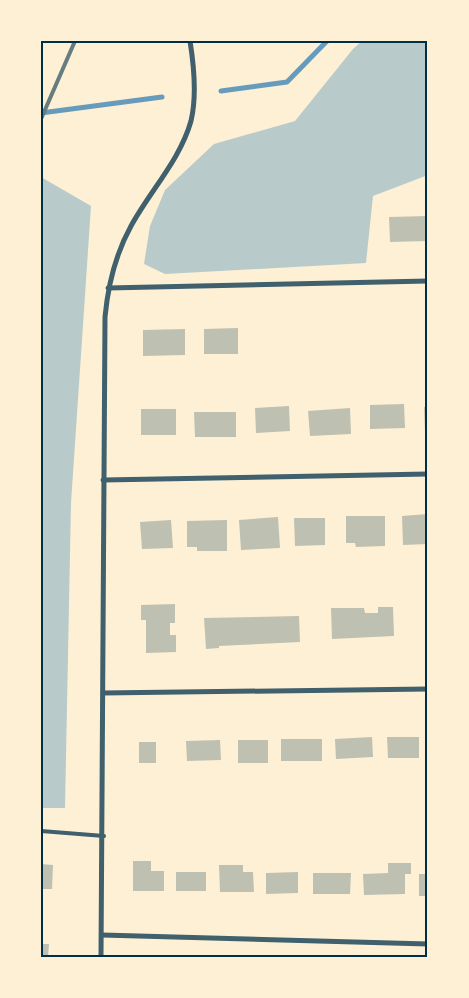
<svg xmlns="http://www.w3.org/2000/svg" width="469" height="998" font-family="'Source Serif 4',serif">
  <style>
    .green { fill: #b9caca }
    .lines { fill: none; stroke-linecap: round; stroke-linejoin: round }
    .stream { stroke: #669bbc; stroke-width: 5 }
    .building { fill: #bec0b2 }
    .service { stroke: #3f606c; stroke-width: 4 }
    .minor { stroke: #3f606c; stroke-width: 5 }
    .rail { stroke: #657d81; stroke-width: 4 }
    .neatline { fill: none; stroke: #003049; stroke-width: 2 }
  </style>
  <rect width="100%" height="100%" fill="#fdf0d5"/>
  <!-- green -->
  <g class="green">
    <polygon points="362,41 428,41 428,175 373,196 366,263 165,274 144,264 150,226 165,190 214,144 295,121 353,49"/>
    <polygon points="41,177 91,206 71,503 65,808 41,808"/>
  </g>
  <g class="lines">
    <!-- stream -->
    <g class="stream">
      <polyline points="221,91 287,82 327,41"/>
      <polyline points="41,113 162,97"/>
    </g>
  </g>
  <!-- building -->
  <g class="building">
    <polygon points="428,216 428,241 390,242 389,217"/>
    <polygon points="238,328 238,354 204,354 204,329"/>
    <polygon points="185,329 185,355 143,356 143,330"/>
    <polygon points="404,404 405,428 370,429 370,405"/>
    <polygon points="289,406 290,431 256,433 255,408"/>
    <polygon points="424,407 428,407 428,433 425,433"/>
    <polygon points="350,408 351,434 310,436 308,411"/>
    <rect x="141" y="409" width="35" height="26"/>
    <polygon points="194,412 236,412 236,437 195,437"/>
    <polygon points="428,514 428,544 403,545 402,516"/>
    <polygon points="346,516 385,516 385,546 356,547 355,543 346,543"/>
    <polygon points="278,517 280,548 241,550 239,520"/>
    <polygon points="294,518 325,518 325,545 295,546"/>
    <polygon points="171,520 173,548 142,549 140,522"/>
    <polygon points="227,520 227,551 197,551 197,547 187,547 187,521"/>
    <polygon points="175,604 175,623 170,623 170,635 176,635 176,652 146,653 146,620 141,620 141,605"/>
    <polygon points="378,607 393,607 394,636 332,639 331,608 364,608 365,613 378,613"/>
    <polygon points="299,616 300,642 219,646 219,648 206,649 204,618"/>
    <polygon points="372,737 373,757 336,759 335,739"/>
    <polygon points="387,737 419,737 419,758 388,758"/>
    <rect x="281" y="739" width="41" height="22"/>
    <polygon points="220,740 221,760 187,761 186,741"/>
    <rect x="238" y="740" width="30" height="23"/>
    <rect x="139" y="742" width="17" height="21"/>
    <polygon points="133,861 151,861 151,871 164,871 164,891 133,891"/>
    <polygon points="388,863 411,863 411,874 405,874 405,894 364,895 363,874 388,873"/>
    <polygon points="41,864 53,865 52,889 41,889"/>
    <polygon points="219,865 243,865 243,872 253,872 254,892 220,892"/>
    <rect x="176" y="872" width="30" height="19"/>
    <polygon points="298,872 298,893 266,894 266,873"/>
    <polygon points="313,873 351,873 350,894 313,894"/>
    <rect x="419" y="874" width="9" height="22"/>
    <polygon points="41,944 49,944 48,957 41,957"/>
  </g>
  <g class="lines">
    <!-- service -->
    <polyline class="service" points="41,831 104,836"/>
    <!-- minor -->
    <g class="minor">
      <polyline points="108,288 428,281"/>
      <polyline points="103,480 428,474"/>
      <polyline points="103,693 428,689"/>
      <polyline points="102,935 428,944"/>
      <path d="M101,957L105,317C108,285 115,255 131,226C150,191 180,160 191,121C197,96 194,66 190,41"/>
    </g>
    <!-- rail -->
    <polyline class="rail" points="41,119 75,41"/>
  </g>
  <!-- border -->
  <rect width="469" height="998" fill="none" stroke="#fdf0d5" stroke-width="85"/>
  <rect x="42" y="42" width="384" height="914" class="neatline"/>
</svg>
